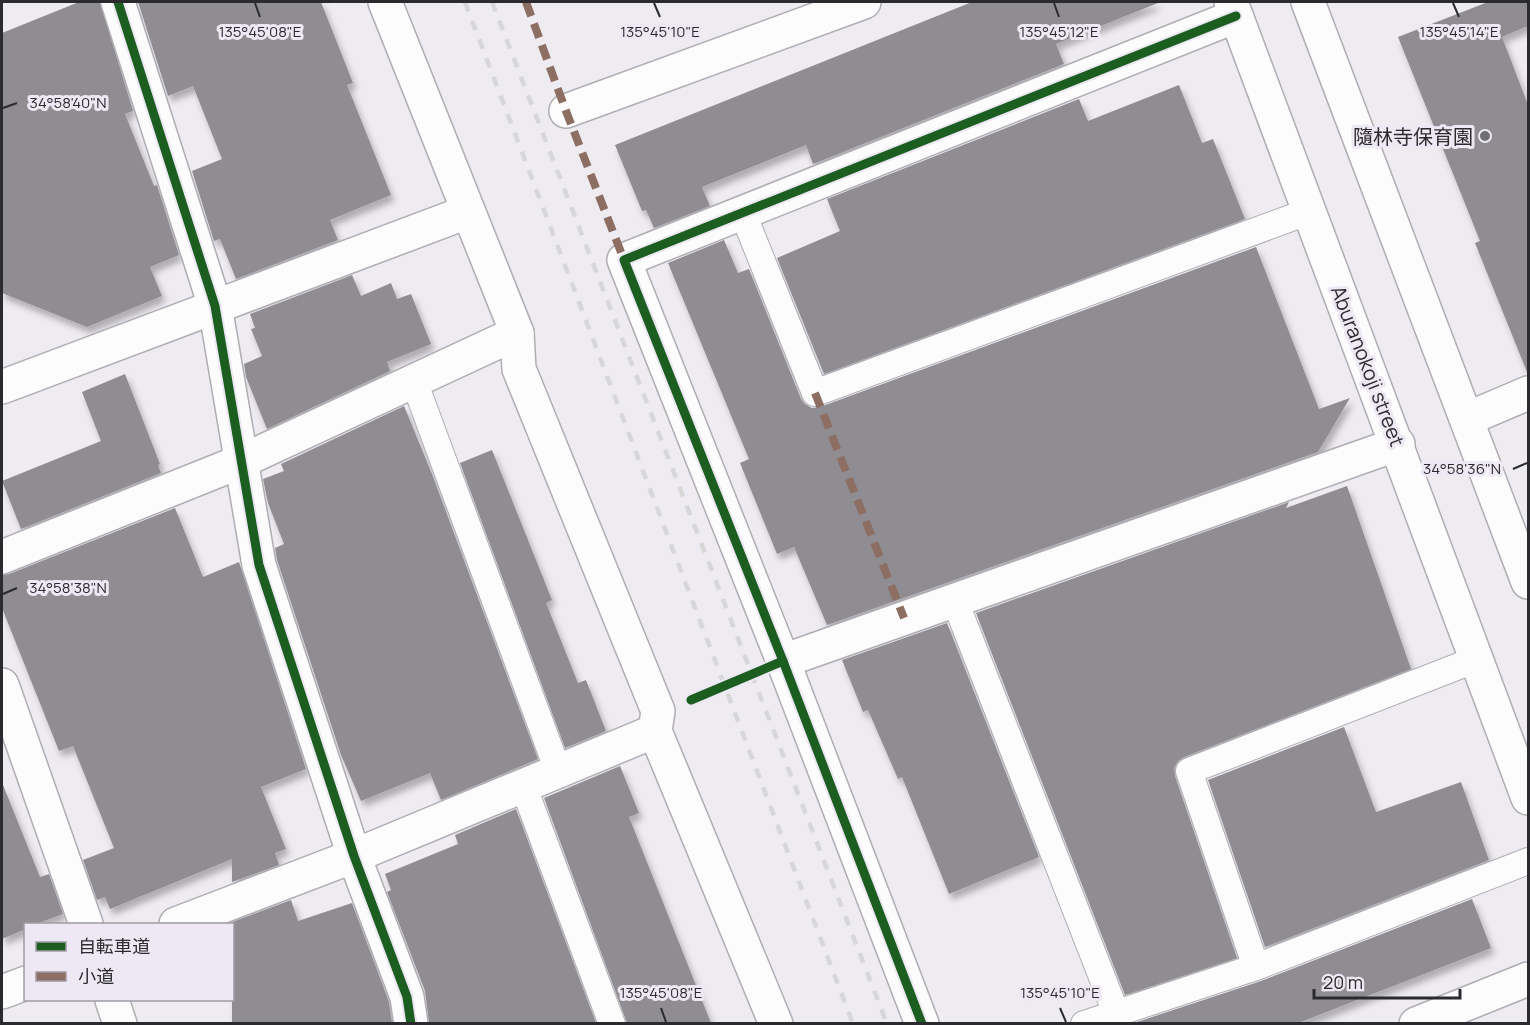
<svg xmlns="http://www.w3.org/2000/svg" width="1530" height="1025" font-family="Manrope,'Noto Sans JP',sans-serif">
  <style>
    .building { fill: #8f8d92; filter: url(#shadow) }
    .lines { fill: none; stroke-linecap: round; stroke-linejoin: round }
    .service-casing { stroke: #afadb2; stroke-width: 28 }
    .minor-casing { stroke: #afadb2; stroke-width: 36 }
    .tertiary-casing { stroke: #afadb2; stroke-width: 36 }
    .service { stroke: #fcfcfd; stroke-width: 26 }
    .minor { stroke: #fcfcfd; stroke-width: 33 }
    .tertiary { stroke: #fcfcfd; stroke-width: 33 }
    .rail { stroke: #d7d7d8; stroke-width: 4.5; stroke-dasharray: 10 10; stroke-linecap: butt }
    .quiet { stroke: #8d6e63; stroke-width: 8; stroke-dasharray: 15 8; stroke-linecap: butt }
    .cycleway-casing { stroke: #ede8f4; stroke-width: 13 }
    .cycleway { stroke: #1b5e20; stroke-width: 9 }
    .ticks { fill: none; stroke: #2b2a2e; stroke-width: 2 }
    .poi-dot { fill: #6f6e72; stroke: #ede8f4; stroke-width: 2 }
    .labels { text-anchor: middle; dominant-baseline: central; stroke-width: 6; stroke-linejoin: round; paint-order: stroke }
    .poi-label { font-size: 20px; fill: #2b2a2e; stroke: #ede8f4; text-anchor: end }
    .street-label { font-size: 20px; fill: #2b2a2e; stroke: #ede8f4 }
    .ticks-label { font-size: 15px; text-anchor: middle; fill: #2b2a2e; stroke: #ede8f4; stroke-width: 6; stroke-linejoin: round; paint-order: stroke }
  </style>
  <defs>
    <filter id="shadow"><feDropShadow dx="3.5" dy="6" stdDeviation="3" flood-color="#0004"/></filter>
  </defs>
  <rect width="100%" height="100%" fill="#eeebf1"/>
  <!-- building -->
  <g class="building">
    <polygon points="79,2 100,2 133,111 125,114 154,186 157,185 179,255 150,267 162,296 87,327 2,293 2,33"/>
    <polygon points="138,2 321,2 353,83 347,85 391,195 330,220 338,240 236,279 220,239 214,241 192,171 222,159 193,86 168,96"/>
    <polygon points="972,2 1157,2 1158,3 1056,44 1064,64 813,164 806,145 702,187 710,206 654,228 646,210 642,211 615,145"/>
    <polygon points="1488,2 1528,2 1528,26 1502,37 1528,105 1528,372 1527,372 1475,243 1480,241 1398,37"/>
    <polygon points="1179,85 1202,143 1213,139 1245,219 824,374 777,258 840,231 827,199 1079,99 1088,121"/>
    <polygon points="724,240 738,273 749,269 801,399 805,404 812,408 820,407 1256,247 1319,409 1350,398 1318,452 827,625 794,547 777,554 740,463 749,459 668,263"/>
    <polygon points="352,275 361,296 391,283 397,299 411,294 431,344 387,362 390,371 267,429 246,377 244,364 262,356 251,329 255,328 250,314"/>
    <polygon points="125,374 160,464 158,465 161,473 21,529 2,481 101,441 82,392"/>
    <polygon points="404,406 432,474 538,759 441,800 430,773 361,801 341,755 277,560 275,548 284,544 268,503 263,479 284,471 281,464"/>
    <polygon points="492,450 552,600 546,603 578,683 586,680 606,731 565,748 460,463"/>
    <polygon points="1347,486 1411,669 1184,757 1178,761 1174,768 1175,776 1237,958 1125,995 976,613 1289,502 1286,508"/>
    <polygon points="175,508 203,577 239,562 306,769 261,787 286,849 275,853 279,865 232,882 232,859 110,909 105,897 97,900 83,860 114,848 73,746 59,751 2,608 2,575 9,574"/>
    <polygon points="947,623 1039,857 949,894 902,777 898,779 868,710 863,712 842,660"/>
    <polygon points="1344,727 1376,812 1461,782 1489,860 1265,947 1208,780"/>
    <polygon points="620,766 639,813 629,817 711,1023 627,1023 544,798"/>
    <polygon points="2,785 3,785 40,877 49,874 63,914 36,924 26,924 26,929 2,939"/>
    <polygon points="516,809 596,1023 429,1023 425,991 387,892 391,890 385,874 458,844 455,835"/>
    <polygon points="1472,899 1491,948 1298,1023 1134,1023 1261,981"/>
    <polygon points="291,900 298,921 352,903 389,1002 392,1023 232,1023 232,922"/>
  </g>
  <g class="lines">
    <defs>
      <g id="service">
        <polyline points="742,211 815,393 1310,211"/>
        <polyline points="414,381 558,771"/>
        <polyline points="955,601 1116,1013"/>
        <polyline points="523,785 612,1024"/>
        <polyline points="1256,967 1189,771 1477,659"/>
        <polyline points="1084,1024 1256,967 1528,861"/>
      </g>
      <g id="minor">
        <polyline points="118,2 215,306 259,565 354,856 407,997 411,1024"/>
        <polyline points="385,2 517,333 519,369 658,711 655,731 776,1024"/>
        <polyline points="566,111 864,2"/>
        <polyline points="2,387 467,212"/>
        <polyline points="1467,419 1528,393"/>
        <polyline points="2,557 242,461 517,333"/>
        <polyline points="783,661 1398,444"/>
        <polyline points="2,685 86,924"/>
        <polyline points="176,924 354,856 655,731"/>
        <polyline points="2,992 26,983"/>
        <polyline points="112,1000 120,1024"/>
        <polyline points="922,1024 783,661 624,260 1236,16"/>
      </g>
      <g id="tertiary">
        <polyline points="1231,2 1528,798"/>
        <polyline points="1308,2 1528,582"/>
        <polyline points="1416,1024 1528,979"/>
      </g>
    </defs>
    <!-- service casing -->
    <use href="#service" class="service-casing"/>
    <!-- minor casing -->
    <use href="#minor" class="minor-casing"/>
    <!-- tertiary casing -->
    <use href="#tertiary" class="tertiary-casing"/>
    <!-- service -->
    <use href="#service" class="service"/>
    <!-- minor -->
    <use href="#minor" class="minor"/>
    <!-- tertiary -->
    <use href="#tertiary" class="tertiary"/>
    <!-- rail -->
    <g class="rail">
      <polyline points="465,2 853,1024"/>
      <polyline points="492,2 887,1024"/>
    </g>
    <!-- quiet -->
    <g class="quiet">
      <polyline points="526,2 566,111 624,260"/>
      <polyline points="815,393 904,618"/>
    </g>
    <defs>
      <g id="cycleway">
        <polyline points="118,2 215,306 259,565 354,856 407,997 411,1024"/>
        <polyline points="691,700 783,661"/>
        <polyline points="922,1024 783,661 624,260 1236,16"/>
      </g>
    </defs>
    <!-- cycleway casing -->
    <use href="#cycleway" class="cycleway-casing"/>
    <!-- cycleway -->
    <use href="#cycleway" class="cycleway"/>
  </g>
  <!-- ticks -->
  <path class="ticks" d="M255,3L260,17M654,3L660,17M1054,3L1059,17M1453,3L1459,17M3,108L17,103M1513,469L1527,463M3,594L17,588M661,1008L666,1022M1060,1008L1066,1022"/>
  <!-- markers -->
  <circle class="poi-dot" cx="1485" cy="136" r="6"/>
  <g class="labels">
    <!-- poi labels -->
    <g class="poi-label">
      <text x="1473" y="136">隨林寺保育園</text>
    </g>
    <!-- street labels -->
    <g class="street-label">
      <text transform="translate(1368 366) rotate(69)">Aburanokoji street</text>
    </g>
  </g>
  <g class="ticks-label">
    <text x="260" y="37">135°45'08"E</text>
    <text x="660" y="37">135°45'10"E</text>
    <text x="1059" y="37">135°45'12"E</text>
    <text x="1459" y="37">135°45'14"E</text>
    <text x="68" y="108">34°58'40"N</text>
    <text x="1462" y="474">34°58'36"N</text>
    <text x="68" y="593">34°58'38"N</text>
    <text x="661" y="998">135°45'08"E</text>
    <text x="1060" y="998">135°45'10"E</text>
  </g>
  <!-- border -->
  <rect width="1530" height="1025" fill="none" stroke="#2b2a2e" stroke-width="6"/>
  <!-- legend -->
  <rect x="24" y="923" width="210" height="78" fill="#ede8f4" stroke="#9f9ca5" stroke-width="1.5"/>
  <rect x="36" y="942" width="30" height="9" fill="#1b5e20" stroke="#9f9ca5" stroke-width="1.5"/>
  <text x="78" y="953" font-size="18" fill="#2b2a2e">自転車道</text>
  <rect x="36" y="972" width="30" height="9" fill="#8d6e63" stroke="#9f9ca5" stroke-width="1.5"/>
  <text x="78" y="983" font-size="18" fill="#2b2a2e">小道</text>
  <!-- scale -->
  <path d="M1314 989v9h146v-9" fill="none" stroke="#2b2a2e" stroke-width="3"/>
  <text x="1323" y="989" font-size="18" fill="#2b2a2e" stroke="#ede8f4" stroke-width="4.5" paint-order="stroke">20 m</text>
</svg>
